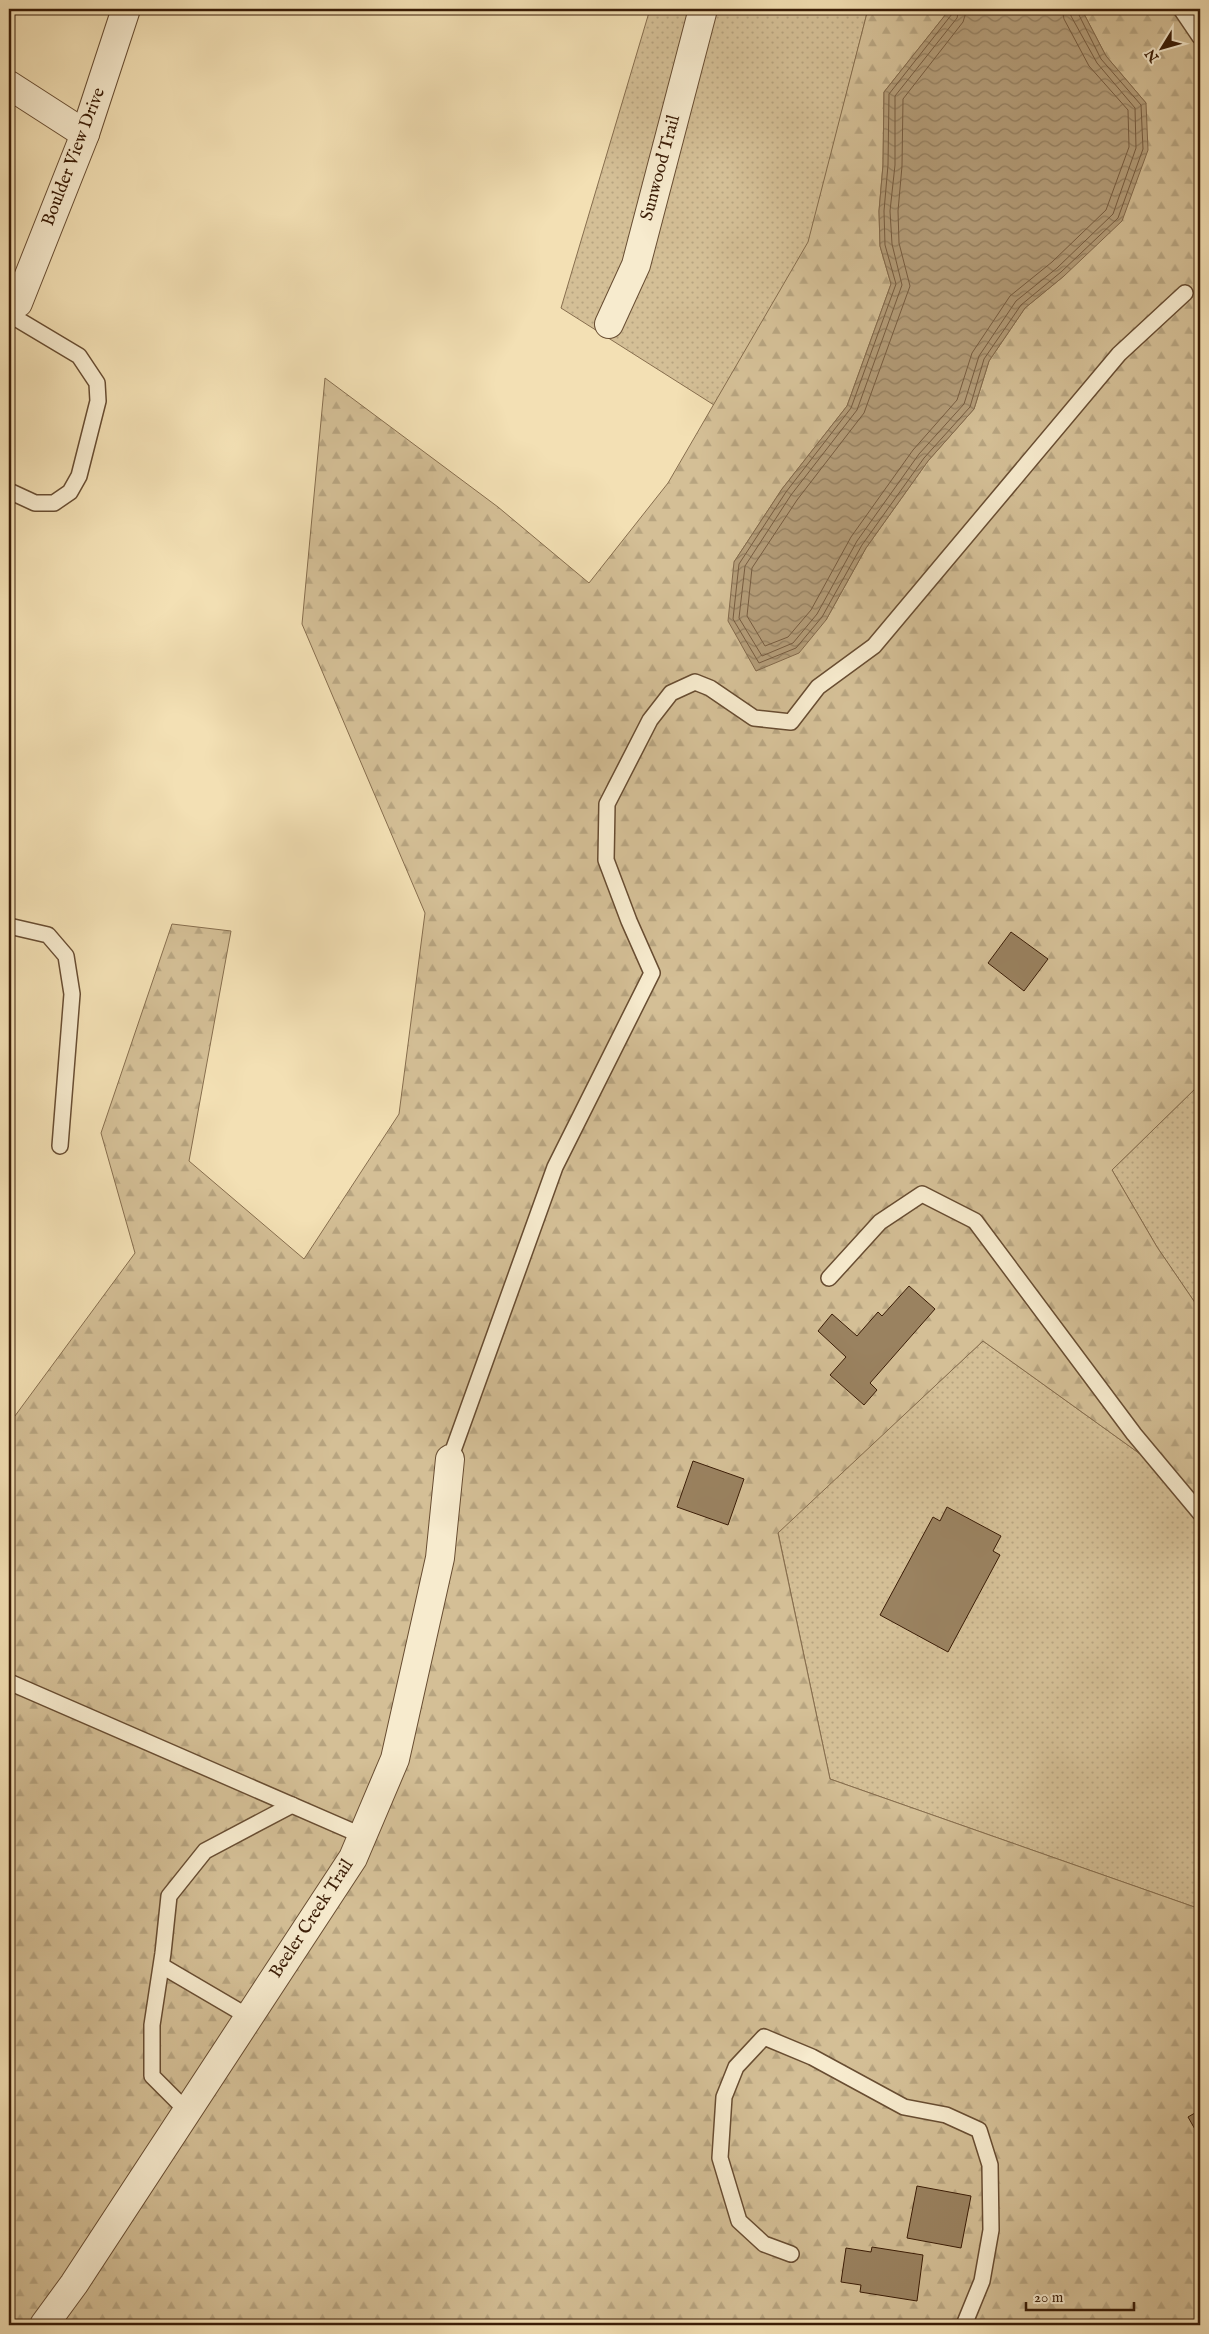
<svg xmlns="http://www.w3.org/2000/svg" width="1209" height="2334" font-family="'IM FELL English',serif">
  <style>
    .grass { fill: url(#grass-dots); stroke: #876e4e }
    .forest { fill: url(#forest-firs); stroke: #876e4e }
    .water { fill: url(#water-waves); stroke: #83694b }
    .lines { fill: none; stroke-linecap: round; stroke-linejoin: round }
    .shore { stroke: #775c40; stroke-width: 1 }
    .building { fill: #9a8260; stroke: #3a1c06 }
    .service-casing { stroke: #684d32; stroke-width: 18 }
    .minor-casing { stroke: #684d32; stroke-width: 30 }
    .service { stroke: #f7ebce; stroke-width: 15 }
    .minor { stroke: #f7ebce; stroke-width: 28 }
    .labels { text-anchor: middle; dominant-baseline: central; stroke-width: 4; stroke-linejoin: round; paint-order: stroke }
    .street-label { font-size: 18px; fill: #3a1c06; stroke: #f7ebce }
  </style>
  <defs>
    <pattern id="grass-dots" width="8" height="8" patternUnits="userSpaceOnUse" patternTransform="scale(1.25)"><rect width="8" height="8" fill="#d4bf96"/><path d="M2 2h.1M6 6h.1" fill="none" stroke="#b7a480" stroke-width="1.8" stroke-linecap="round"/></pattern>
    <pattern id="forest-firs" width="22" height="20" patternUnits="userSpaceOnUse" patternTransform="scale(1.25)"><rect width="22" height="20" fill="#d4bf96"/><path d="M5 1l3.5 6h-7zM16 11l3.5 6h-7z" fill="#b7a480"/></pattern>
    <pattern id="water-waves" width="16" height="10" patternUnits="userSpaceOnUse" patternTransform="scale(1.25)"><rect width="16" height="10" fill="#b49d79"/><path d="M0 5q4-4 8 0t8 0" fill="none" stroke="#937f61"/></pattern>
  </defs>
  <rect width="100%" height="100%" fill="#f3e0b4"/>
  <filter id="stains"><feTurbulence type="fractalNoise" baseFrequency=".004" numOctaves="4"/><feColorMatrix values="0 0 0 0 .2 0 0 0 0 .09 0 0 0 0 .02 0 0 0 .5 -.17"/></filter>
  <radialGradient id="worn" r=".72"><stop offset=".6" stop-color="#630" stop-opacity="0"/><stop offset="1" stop-color="#630" stop-opacity=".3"/></radialGradient>
  <!-- grass -->
  <g class="grass">
    <polygon points="650,9 868,9 809,242 714,405 561,308"/>
    <polygon points="1200,1084 1200,1310 1157,1247 1112,1170"/>
    <polygon points="983,1341 1200,1497 1200,1909 830,1779 778,1532"/>
  </g>
  <!-- forest -->
  <polygon class="forest" points="868,9 950,9 884,92 883,165 879,211 880,246 891,284 847,406 782,489 734,562 826,620 866,548 928,461 974,409 989,361 1025,308 1064,276 1146,103 1106,56 1083,12 1078,9 1200,9 1200,1084 1112,1170 1157,1247 1200,1310 1200,1497 983,1341 778,1533 830,1779 1200,1909 1200,2325 9,2325 9,1424 135,1253 101,1133 172,924 231,931 189,1161 304,1259 399,1114 425,913 302,624 325,378 498,507 589,583 668,483 808,242"/>
  <!-- water -->
  <polygon class="water" points="950,9 1078,9 1083,12 1106,56 1146,103 1148,150 1122,221 1064,276 1025,308 989,361 974,409 928,461 866,548 826,620 799,653 756,671 728,621 734,562 782,489 847,406 891,284 880,246 879,211 883,165 884,92"/>
  <g class="lines">
    <!-- shore -->
    <g class="shore">
      <polyline points="953,9 952,14 889,94 888,165 884,211 885,245 896,284 851,408 786,492 739,564 733,619 759,663 796,648 822,617 862,545 924,458 970,407 984,359 1021,305 1061,272 1118,218 1143,149 1141,105 1101,59 1076,9"/>
      <polyline points="959,9 957,18 895,96 895,165 890,211 892,244 902,285 857,410 791,495 745,566 739,618 762,656 793,643 817,614 857,541 919,454 964,404 979,356 1016,301 1057,268 1113,214 1136,148 1135,108 1097,63 1071,16 1070,9"/>
      <polyline points="967,9 963,22 903,99 902,166 898,211 899,243 910,286 864,413 797,500 752,568 747,616 765,646 788,637 811,610 851,537 913,450 957,400 972,353 1010,296 1052,262 1106,210 1129,147 1128,110 1089,66 1064,19 1062,9"/>
    </g>
  </g>
  <!-- building -->
  <g class="building">
    <polygon points="1011,932 1048,959 1024,991 988,963"/>
    <polygon points="909,1286 935,1309 870,1383 877,1390 864,1405 830,1375 846,1357 818,1331 832,1314 857,1336 878,1312 882,1316"/>
    <polygon points="693,1461 744,1479 728,1525 677,1507"/>
    <polygon points="947,1507 1001,1536 993,1551 1000,1555 948,1652 880,1615 933,1517 940,1521"/>
    <polygon points="1200,2110 1200,2138 1188,2117"/>
    <polygon points="917,2186 971,2196 961,2248 907,2238"/>
    <polygon points="872,2247 923,2255 917,2301 860,2292 861,2285 841,2282 846,2248 871,2252"/>
  </g>
  <g class="lines">
    <defs>
      <g id="service">
        <polyline points="1181,9 1200,37"/>
        <polyline points="9,491 35,503 54,503 70,492 79,476 98,401 97,383 79,356 12,316"/>
        <polyline points="9,926 48,935 66,956 72,994 60,1146"/>
        <polyline points="829,1278 880,1222 922,1194 975,1221 1134,1434 1200,1513"/>
        <polyline points="450,1459 555,1167 652,973 629,921 606,860 607,804 650,720 671,693 695,682 710,688 754,718 791,722 818,687 874,646 1119,354 1185,293"/>
        <polyline points="9,1682 363,1836"/>
        <polyline points="162,1966 249,2017"/>
        <polyline points="187,2111 152,2076 152,2025 163,1953 169,1896 205,1851 292,1805"/>
        <polyline points="791,2254 764,2244 739,2221 720,2158 724,2097 736,2067 764,2037 812,2057 904,2107 946,2115 979,2130 990,2165 991,2230 982,2281 964,2325"/>
      </g>
      <g id="minor">
        <polyline points="9,85 85,134"/>
        <polyline points="18,303 85,134 126,9"/>
        <polyline points="609,324 636,265 703,9"/>
        <polyline points="44,2325 74,2284 353,1858 395,1759 440,1558 450,1459"/>
      </g>
    </defs>
    <!-- service casing -->
    <use href="#service" class="service-casing"/>
    <!-- minor casing -->
    <use href="#minor" class="minor-casing"/>
    <!-- service -->
    <use href="#service" class="service"/>
    <!-- minor -->
    <use href="#minor" class="minor"/>
  </g>
  <g class="labels">
    <!-- street labels -->
    <g class="street-label">
      <text transform="translate(74 157) rotate(-69)">Boulder View Drive</text>
      <text transform="translate(661 168) rotate(-75)">Sunwood Trail</text>
      <text transform="translate(312 1919) rotate(-57)">Beeler Creek Trail</text>
    </g>
  </g>
  <!-- margin -->
  <rect width="1209" height="2334" fill="none" stroke="#f3e0b4" stroke-width="30"/>
  <rect x="10" y="10" width="1189" height="2314" fill="none" stroke="#3a1c06" stroke-width="2.5"/>
  <rect x="15" y="15" width="1179" height="2304" fill="none" stroke="#3a1c06"/>
  <!-- north arrow -->
  <g transform="translate(1162 48) rotate(233)" stroke="#f7ebce" stroke-width="4" paint-order="stroke">
  <path d="M0-4L9 19L0 12L-9 19Z" fill="#3a1c06"/>
  <text y="-8" font-size="14" font-weight="bold" text-anchor="middle" fill="#3a1c06">N</text>
  </g>
  <!-- scale -->
  <path d="M1026 2302v8h108v-8" fill="none" stroke="#3a1c06" stroke-width="2.5"/>
  <text x="1034" y="2302" font-size="15" fill="#3a1c06" stroke="#f7ebce" stroke-width="4" paint-order="stroke">20 m</text>
  <rect width="100%" height="100%" filter="url(#stains)"/>
  <rect width="100%" height="100%" fill="url(#worn)"/>
</svg>
